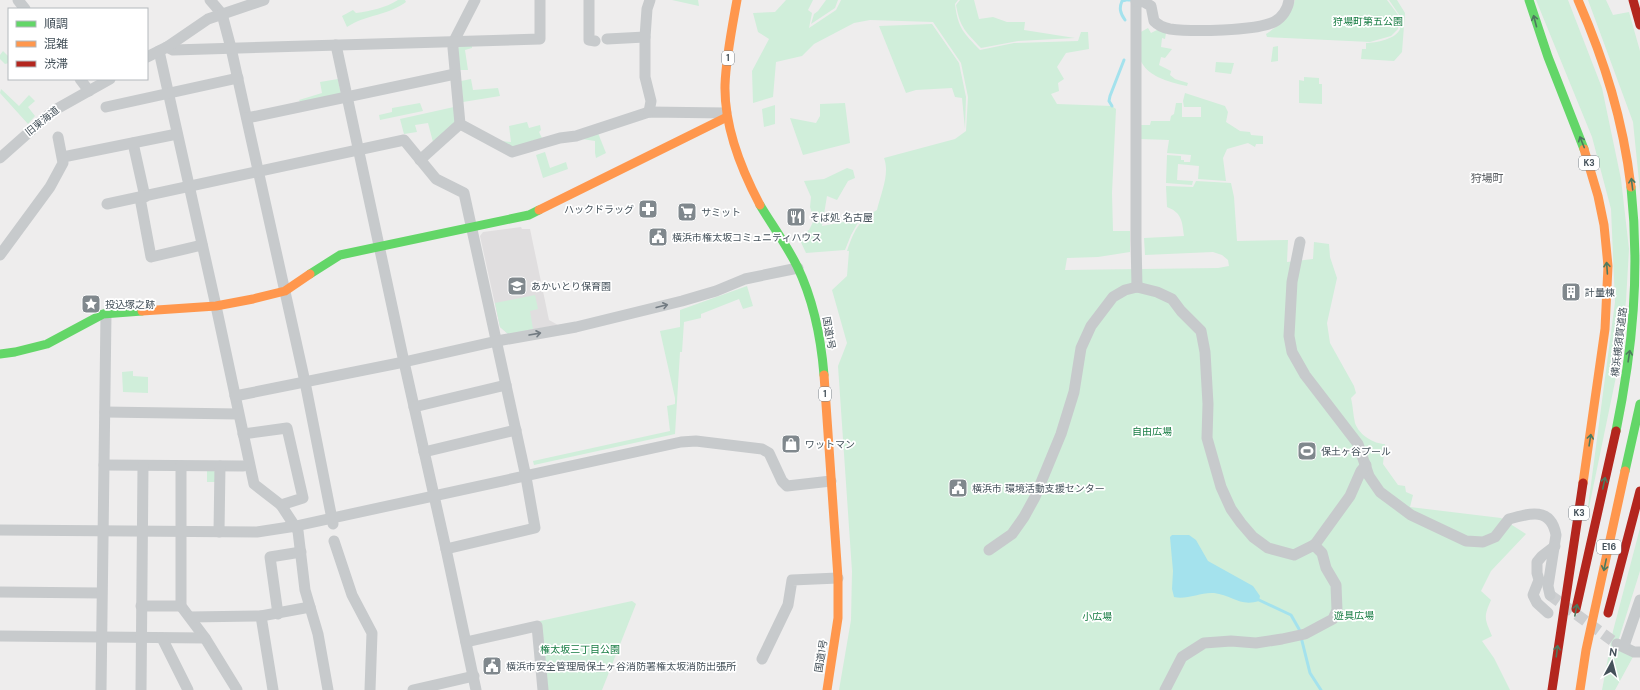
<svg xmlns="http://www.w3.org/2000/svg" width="1640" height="690" font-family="'DM Sans','Noto Sans JP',sans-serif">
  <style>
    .education { fill: #e0dedf }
    .green { fill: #d0eeda }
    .water { fill: #a4e2ed }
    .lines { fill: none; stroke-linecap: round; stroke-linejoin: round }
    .stream { stroke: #a4e2ed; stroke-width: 3 }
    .street-tunnel { stroke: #ccced0; stroke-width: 11; stroke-dasharray: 11 5.5; stroke-linecap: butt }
    .street { stroke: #c7cacc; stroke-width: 11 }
    .fast { stroke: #63d668; stroke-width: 9 }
    .slow { stroke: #ff974d; stroke-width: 9 }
    .jam { stroke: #b3261e; stroke-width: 9 }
    .oneway { stroke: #4d795e }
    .oneway2 { stroke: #727b82 }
    .labels { text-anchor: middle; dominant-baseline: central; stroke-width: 3.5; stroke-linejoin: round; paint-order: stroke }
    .shield { fill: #fff; stroke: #7c858c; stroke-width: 1 }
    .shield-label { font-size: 9px; font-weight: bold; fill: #44515a }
    .park-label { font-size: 10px; fill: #157b41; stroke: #fff }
    .street-label { font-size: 10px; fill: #44515a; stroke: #fff }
    .poi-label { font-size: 10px; fill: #44515a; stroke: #fff; text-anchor: start }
    .neighbourhood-label { font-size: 11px; fill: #595d61; stroke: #fff }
  </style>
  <rect width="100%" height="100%" fill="#eeeded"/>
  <!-- education -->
  <polygon class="education" points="521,227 522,229 530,229 549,320 558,325 508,334 500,327 480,236 483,232"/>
  <!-- green -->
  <g class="green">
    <path d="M398,0H405L406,2C389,15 365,15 347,27L342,16L353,10L356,13C371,11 385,8 398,0Z"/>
    <polygon points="672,0 698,0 699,6"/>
    <path d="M786,0H813L808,10L812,13L809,28L836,10L841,0H958L955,4C958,29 964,33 980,50L1014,43L1078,41L1081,32H1088L1089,49L1066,53L1057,67L1064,79L1058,83L1059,91L1051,94L1057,104L1112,106L1116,109L1112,193L1113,231H1130V252L1098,257L1067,258L1065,270L1218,268L1229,266L1228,260L1222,255L1213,252L1145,255L1144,238L1184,236C1182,221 1182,213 1167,207L1166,186L1193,187L1196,181L1231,183L1234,197L1237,241L1288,240L1287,262L1313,259L1314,242L1329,244L1330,257L1337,278L1327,323L1330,343L1354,386L1356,393L1351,398C1353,406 1353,415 1355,423C1359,435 1374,444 1385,444L1383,464L1398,485L1405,486L1406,492L1413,495L1410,507L1501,518L1526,534L1491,571L1481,591L1491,600C1483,618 1485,619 1492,636L1482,641L1494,658L1510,690H839L851,620L852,571L838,366L847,343L832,290L847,276L849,251H847C854,231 858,221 877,210C881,193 890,174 884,158L955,139L966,131L968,97L961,63L933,22L870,20L854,23L814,44L802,56L776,62L773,97L753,103L752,71L769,39L758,32L753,13L775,12Z"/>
    <polygon points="826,0 838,0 835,8 811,24 814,14 818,11"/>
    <path d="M960,0H974L979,19L993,17L1007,22H1025L1024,30L1075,38L1018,41L981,48C966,32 960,28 956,5Z"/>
    <path d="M1295,0H1387L1399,16L1398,29L1391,36L1370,42L1267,37L1266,34C1282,23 1289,19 1295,0Z"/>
    <path d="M1389,0H1397L1405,13L1402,52L1394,61L1361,59L1362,49H1366V43C1376,43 1396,39 1400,29C1401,25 1400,20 1400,16Z"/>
    <polygon points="1536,0 1568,0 1602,88 1621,179 1629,249 1626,301 1617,372 1586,522 1615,302 1611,209 1592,137"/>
    <polygon points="1588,0 1606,0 1613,15 1629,12 1640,51 1640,191 1633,122"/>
    <polygon points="932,24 959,63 966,97 965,129 962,98 955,97 952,88 916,90 906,93 879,26"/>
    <path d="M1148,28L1151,33L1159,29L1166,33L1165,39L1162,38L1161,47L1172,49L1165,58L1161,57L1159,65L1171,71L1170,75L1175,79L1188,83L1187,86C1169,82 1143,76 1139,55C1138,48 1139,39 1139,33Z"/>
    <polygon points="472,44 472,48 465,50 468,70 460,70 457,50 460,45"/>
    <polygon points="1278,46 1278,61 1271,62 1273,47"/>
    <polygon points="3,51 9,57 9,63 5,64 0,59 0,55"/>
    <polygon points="1216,62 1234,63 1231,74 1215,72"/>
    <polygon points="1304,77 1319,78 1319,84 1322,84 1322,104 1299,103 1299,80 1304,81"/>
    <polygon points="338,79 341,94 301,103 299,100 322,93 320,82"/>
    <polygon points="471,79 473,90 498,88 500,96 463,102 461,81"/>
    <polygon points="1,89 19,106 29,95 35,101 28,107 35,116 28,124 0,93"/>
    <polygon points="1185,93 1225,106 1228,112 1226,122 1240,131 1250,132 1251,135 1263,136 1263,144 1256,144 1255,147 1248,143 1227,149 1223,158 1226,181 1198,179 1199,166 1178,164 1177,180 1193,181 1192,185 1166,183 1167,155 1181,156 1181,160 1184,160 1184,162 1190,162 1191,155 1167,153 1169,140 1140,139 1139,125 1150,125 1151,121 1170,121 1171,116 1174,114 1176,103 1182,103 1182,117 1201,117 1201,107 1184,107 1183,101"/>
    <polygon points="420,103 423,111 380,120 379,115 392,112 392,108"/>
    <polygon points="845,103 850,143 803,155 790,118 816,123 820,116 820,104"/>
    <polygon points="775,105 775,124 764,127 762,109"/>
    <polygon points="454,107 457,121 433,142 428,123 415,125 417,132 404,134 400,119"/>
    <polygon points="527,122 529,128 540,125 541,130 539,132 542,138 513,147 502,141 511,142 509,126"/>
    <polygon points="598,133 606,153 596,158 595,153 595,141 582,139"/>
    <polygon points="545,152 550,168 566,162 568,169 543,178 536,155"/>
    <polygon points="847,168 853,170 855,178 848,181 837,200 827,196 822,226 860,219 851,235 845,250 806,253 798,236 809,230 814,220 810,207 811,197 804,181 824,179"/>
    <polygon points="747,286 753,306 743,309 739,299 701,314 701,318 684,322 682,352 680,352 675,434 534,465 533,461 670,431 667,406 675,404 675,398 660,331 680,327 680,310"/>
    <polygon points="535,295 538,309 530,311 533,329 508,334 500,327 495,303"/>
    <polygon points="133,371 133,376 148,377 148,393 123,392 122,372"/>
    <polygon points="213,470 215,472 215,482 207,482 207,471"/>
    <polygon points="1640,528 1640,571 1616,648 1634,655 1615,690 1602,690 1613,631"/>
    <polygon points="632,601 636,604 602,690 548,690 540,621"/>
  </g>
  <!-- water -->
  <path class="water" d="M1172,535H1189L1196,540L1208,561L1253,586L1260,596L1259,601C1240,607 1232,595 1214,593C1200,592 1187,600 1174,597L1172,589L1173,571L1170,537Z"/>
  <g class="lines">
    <!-- stream -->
    <g class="stream">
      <polyline points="1128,0 1130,0"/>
      <path d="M1125,20C1120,13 1119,8 1122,1L1126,0"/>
      <polyline points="1112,106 1109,101 1110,96 1124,60"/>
      <polyline points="1259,600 1291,615 1299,629 1310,673 1321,690"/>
    </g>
    <!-- street-tunnel -->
    <polyline class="street-tunnel" points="1550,595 1617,644"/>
    <!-- street -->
    <g class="street">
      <polyline points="18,0 25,9"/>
      <polyline points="210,0 222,14 231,48 305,382 333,524"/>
      <polyline points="475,0 454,41 453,48 460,124 512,152 560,138 576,136 649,112 726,113"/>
      <polyline points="589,0 589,40 595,41"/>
      <polyline points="1136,0 1136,240 1137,287"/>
      <path d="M1136,1L1144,2L1151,6L1154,21C1159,26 1164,28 1170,29C1192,32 1255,31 1274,22C1282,18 1288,9 1289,0"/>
      <polyline points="607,39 645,37"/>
      <polyline points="336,45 404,362 446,549 476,690"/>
      <polyline points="167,47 173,50 540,39 540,0"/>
      <polyline points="159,51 216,306 254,484 281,505 298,531 305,590 318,634 328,690"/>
      <polyline points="147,57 167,47 208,19 264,0"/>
      <polyline points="80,79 89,91"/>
      <polyline points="106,107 238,78"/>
      <polyline points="649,112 651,101 645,77 645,37 647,9 650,0"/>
      <polyline points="247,118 455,74"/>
      <polyline points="133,143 145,197"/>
      <polyline points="63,157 177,134"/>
      <polyline points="0,158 53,111 110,79"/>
      <polyline points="420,160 460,124"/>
      <polyline points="140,198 151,257 202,245"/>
      <polyline points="107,204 404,140 436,179 464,193 526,477 535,528 446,549"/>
      <path d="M1300,242L1292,282L1289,336L1292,352L1305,375L1358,444L1369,476L1380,492L1411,515L1466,541L1483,542L1495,537L1509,519C1530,513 1551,507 1556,535L1548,586L1550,595"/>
      <polyline points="0,255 50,187 63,163 58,137"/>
      <polyline points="235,396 404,362 497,341 576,327 682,301 716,291 745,279 798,268"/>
      <polyline points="414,407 506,385"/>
      <polyline points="105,412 238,414"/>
      <polyline points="243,434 287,428 303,498 281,505"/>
      <polyline points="424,452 516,430"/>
      <polyline points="104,465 243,466"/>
      <polyline points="181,466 181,606 205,638 237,690"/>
      <polyline points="0,530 257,532 296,526 681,442 696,441 762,449 769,453 782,481 787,486 831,481"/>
      <polyline points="219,532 220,466"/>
      <polyline points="334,541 352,595 372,633 370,690"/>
      <polyline points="989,550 1012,534 1024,517 1035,497 1061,434 1074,392 1081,348 1091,326 1113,297 1125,290 1137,287 1157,292 1172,299 1181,311 1201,331 1205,352 1208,404 1207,438 1221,487 1231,509 1241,523 1253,537 1268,548 1294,555 1314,545 1316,543 1350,496 1361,471 1366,465"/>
      <polyline points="0,592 101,593"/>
      <polyline points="141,606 181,606"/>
      <polyline points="1548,613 1537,603 1533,595 1539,580 1537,573 1537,562 1542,556 1555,546"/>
      <polyline points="278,614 270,557 301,552"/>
      <polyline points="261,616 273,690"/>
      <polyline points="190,617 261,616 310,607"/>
      <polyline points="0,636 205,638"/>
      <polyline points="162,638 188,690"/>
      <polyline points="466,642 537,626 543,690"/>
      <polyline points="1617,644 1634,652 1640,652"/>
      <polyline points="1624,646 1640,600"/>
      <polyline points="762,659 788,605 792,580 838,578"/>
      <polyline points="101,690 106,314"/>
      <polyline points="141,690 143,466"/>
      <polyline points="413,690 474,676"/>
      <polyline points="1165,690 1182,657 1204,643 1231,641 1256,643 1282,639 1305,634 1333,619 1337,610 1336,585 1326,568 1322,553 1314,545"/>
    </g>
    <!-- fast -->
    <g class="fast">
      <polyline points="1529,0 1548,57 1584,149"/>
      <path d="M760,205C772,225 786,244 797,266C813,299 821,338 824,375"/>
      <polyline points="310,274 340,255 529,215 539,210"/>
      <polyline points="0,354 15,352 47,344 103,314 142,311"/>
      <path d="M1616,431C1633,348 1640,272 1631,187"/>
      <polyline points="1625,471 1640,404"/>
    </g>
    <!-- slow -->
    <g class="slow">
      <path d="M737,0C732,28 726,57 725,85C724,127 741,169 760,205"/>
      <path d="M1578,0C1605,62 1623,120 1631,187"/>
      <polyline points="539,210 727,117"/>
      <polyline points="142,311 216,306 253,299 285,291 310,274"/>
      <polyline points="824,375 838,578 838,618 827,690"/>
      <polyline points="1583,483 1605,329 1608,266 1604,225 1598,196 1584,149"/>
      <polyline points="1580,690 1586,650 1625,471"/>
    </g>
    <!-- jam -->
    <g class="jam">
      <polyline points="1633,0 1640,25"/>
      <polyline points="1576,609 1616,431"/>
      <polyline points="1608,613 1640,491"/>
      <polyline points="1552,690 1583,483"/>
    </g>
  </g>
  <!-- one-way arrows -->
  <defs><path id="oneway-shaft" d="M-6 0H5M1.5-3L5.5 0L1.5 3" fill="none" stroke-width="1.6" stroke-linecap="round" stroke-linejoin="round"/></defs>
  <g class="oneway">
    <use href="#oneway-shaft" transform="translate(1535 21) rotate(-105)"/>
    <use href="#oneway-shaft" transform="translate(1582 142) rotate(-112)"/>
    <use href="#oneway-shaft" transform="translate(1632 184) rotate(-97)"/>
    <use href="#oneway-shaft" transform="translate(1607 268) rotate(-94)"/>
    <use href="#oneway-shaft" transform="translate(1629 356) rotate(-81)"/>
    <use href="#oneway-shaft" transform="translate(1590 440) rotate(-81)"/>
    <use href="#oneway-shaft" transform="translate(1604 483) rotate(-78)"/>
    <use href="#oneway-shaft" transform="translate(1605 565) rotate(102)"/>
    <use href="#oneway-shaft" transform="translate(1576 610) rotate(-79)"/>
    <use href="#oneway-shaft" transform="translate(1557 651) rotate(-83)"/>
  </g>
  <g class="oneway2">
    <use href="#oneway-shaft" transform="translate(662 306) rotate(-14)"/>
    <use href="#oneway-shaft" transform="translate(535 334) rotate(-10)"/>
  </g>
  <!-- icons -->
  <defs>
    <symbol id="pharmacy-square" viewBox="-11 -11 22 22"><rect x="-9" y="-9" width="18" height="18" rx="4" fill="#80888d" stroke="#fff"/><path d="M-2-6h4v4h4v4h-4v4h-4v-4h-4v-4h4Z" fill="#fff"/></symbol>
    <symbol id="supermarket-square" viewBox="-11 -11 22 22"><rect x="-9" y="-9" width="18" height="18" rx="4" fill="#80888d" stroke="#fff"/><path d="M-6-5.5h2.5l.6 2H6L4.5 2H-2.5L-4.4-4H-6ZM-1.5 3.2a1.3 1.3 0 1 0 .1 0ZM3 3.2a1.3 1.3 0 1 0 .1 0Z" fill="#fff"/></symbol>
    <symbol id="restaurant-square" viewBox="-11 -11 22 22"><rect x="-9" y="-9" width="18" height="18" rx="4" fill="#80888d" stroke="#fff"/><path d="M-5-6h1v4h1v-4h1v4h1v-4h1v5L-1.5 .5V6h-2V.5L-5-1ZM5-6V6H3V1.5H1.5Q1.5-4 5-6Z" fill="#fff"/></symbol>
    <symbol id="civic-square" viewBox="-11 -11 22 22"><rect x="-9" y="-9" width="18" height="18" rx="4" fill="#80888d" stroke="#fff"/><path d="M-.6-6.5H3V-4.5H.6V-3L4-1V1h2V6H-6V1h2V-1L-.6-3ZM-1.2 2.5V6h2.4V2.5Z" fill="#fff"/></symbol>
    <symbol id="school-square" viewBox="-11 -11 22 22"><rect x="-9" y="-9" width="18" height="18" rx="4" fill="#80888d" stroke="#fff"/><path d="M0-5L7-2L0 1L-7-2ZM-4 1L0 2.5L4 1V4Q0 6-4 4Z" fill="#fff"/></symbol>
    <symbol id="building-square" viewBox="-11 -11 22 22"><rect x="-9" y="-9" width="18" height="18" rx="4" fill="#80888d" stroke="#fff"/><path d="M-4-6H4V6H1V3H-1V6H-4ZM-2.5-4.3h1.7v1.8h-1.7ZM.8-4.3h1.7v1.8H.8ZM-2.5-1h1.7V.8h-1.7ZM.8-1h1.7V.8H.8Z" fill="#fff"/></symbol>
    <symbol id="sight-square" viewBox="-11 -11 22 22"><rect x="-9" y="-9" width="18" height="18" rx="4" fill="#80888d" stroke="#fff"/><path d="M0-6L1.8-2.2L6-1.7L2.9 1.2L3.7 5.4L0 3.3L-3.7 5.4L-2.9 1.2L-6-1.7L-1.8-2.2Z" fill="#fff"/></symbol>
    <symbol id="shop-square" viewBox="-11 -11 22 22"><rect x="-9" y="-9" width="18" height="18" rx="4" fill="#80888d" stroke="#fff"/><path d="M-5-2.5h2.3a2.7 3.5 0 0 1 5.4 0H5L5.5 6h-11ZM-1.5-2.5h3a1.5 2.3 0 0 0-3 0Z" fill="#fff"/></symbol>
    <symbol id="stadium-square" viewBox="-11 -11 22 22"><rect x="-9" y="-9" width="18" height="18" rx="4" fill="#80888d" stroke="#fff"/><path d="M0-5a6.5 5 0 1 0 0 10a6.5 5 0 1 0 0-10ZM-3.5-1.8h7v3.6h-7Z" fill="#fff"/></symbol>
  </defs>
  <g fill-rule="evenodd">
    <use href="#pharmacy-square" x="637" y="198" width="22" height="22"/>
    <use href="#supermarket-square" x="676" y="201" width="22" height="22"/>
    <use href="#restaurant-square" x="785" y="206" width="22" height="22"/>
    <use href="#civic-square" x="647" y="226" width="22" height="22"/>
    <use href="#school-square" x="506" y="275" width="22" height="22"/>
    <use href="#building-square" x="1560" y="281" width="22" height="22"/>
    <use href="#sight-square" x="80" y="293" width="22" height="22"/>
    <use href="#shop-square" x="780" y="433" width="22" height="22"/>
    <use href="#stadium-square" x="1296" y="440" width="22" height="22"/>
    <use href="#civic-square" x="947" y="477" width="22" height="22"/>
    <use href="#civic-square" x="481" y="655" width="22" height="22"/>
  </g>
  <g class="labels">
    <!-- shield labels -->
    <g class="shield">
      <rect x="722" y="51" width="12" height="14" rx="3"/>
      <rect x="1579" y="156" width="20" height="14" rx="3"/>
      <rect x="819" y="387" width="12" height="14" rx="3"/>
      <rect x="1569" y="506" width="20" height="14" rx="3"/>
      <rect x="1597" y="540" width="24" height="14" rx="3"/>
    </g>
    <g class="shield-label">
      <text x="728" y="58">1</text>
      <text x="1589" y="163">K3</text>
      <text x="825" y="394">1</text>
      <text x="1579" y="513">K3</text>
      <text x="1609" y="547">E16</text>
    </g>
    <!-- park labels -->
    <g class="park-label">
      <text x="1368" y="21">狩場町第五公園</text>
      <text x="1152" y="431">自由広場</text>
      <text x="1354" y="615">遊具広場</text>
      <text x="1097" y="616">小広場</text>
      <text x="580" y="649">権太坂三丁目公園</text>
    </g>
    <!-- street labels -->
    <g class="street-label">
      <text transform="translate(42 121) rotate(-39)">旧東海道</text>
      <text transform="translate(829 333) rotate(80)">国道1号</text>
      <text transform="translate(1619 342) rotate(-83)">横浜横須賀道路</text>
      <text transform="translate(821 656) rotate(-81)">国道1号</text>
    </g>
    <!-- poi labels -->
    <g class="poi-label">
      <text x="634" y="209" text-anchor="end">ハックドラッグ</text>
      <text x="701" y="212">サミット</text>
      <text x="810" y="217">そば処 名古屋</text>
      <text x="672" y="237">横浜市権太坂コミュニティハウス</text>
      <text x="531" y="286">あかいとり保育園</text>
      <text x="1585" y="292">計量棟</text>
      <text x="105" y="304">投込塚之跡</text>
      <text x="805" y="444">ワットマン</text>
      <text x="1321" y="451">保土ヶ谷プール</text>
      <text x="972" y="488">横浜市 環境活動支援センター</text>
      <text x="506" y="666">横浜市安全管理局保土ヶ谷消防署権太坂消防出張所</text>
    </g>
    <!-- neighbourhood labels -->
    <g class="neighbourhood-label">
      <text x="1487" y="178">狩場町</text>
    </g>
  </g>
  <!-- legend -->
  <rect x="8" y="8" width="140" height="72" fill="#ffffff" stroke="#b4b9bd"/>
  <rect x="16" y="21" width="20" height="6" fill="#63d668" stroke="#b4b9bd"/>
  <text x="44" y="28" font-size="12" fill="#44515a">順調</text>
  <rect x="16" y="41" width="20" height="6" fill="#ff974d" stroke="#b4b9bd"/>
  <text x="44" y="48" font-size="12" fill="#44515a">混雑</text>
  <rect x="16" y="61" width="20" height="6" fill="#b3261e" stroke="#b4b9bd"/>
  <text x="44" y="68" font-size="12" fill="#44515a">渋滞</text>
  <!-- north arrow -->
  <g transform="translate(1612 662) rotate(7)" stroke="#ffffff" stroke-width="3" paint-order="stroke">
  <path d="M0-3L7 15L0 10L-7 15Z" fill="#44515a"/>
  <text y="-6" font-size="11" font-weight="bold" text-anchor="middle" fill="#44515a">N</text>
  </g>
</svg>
